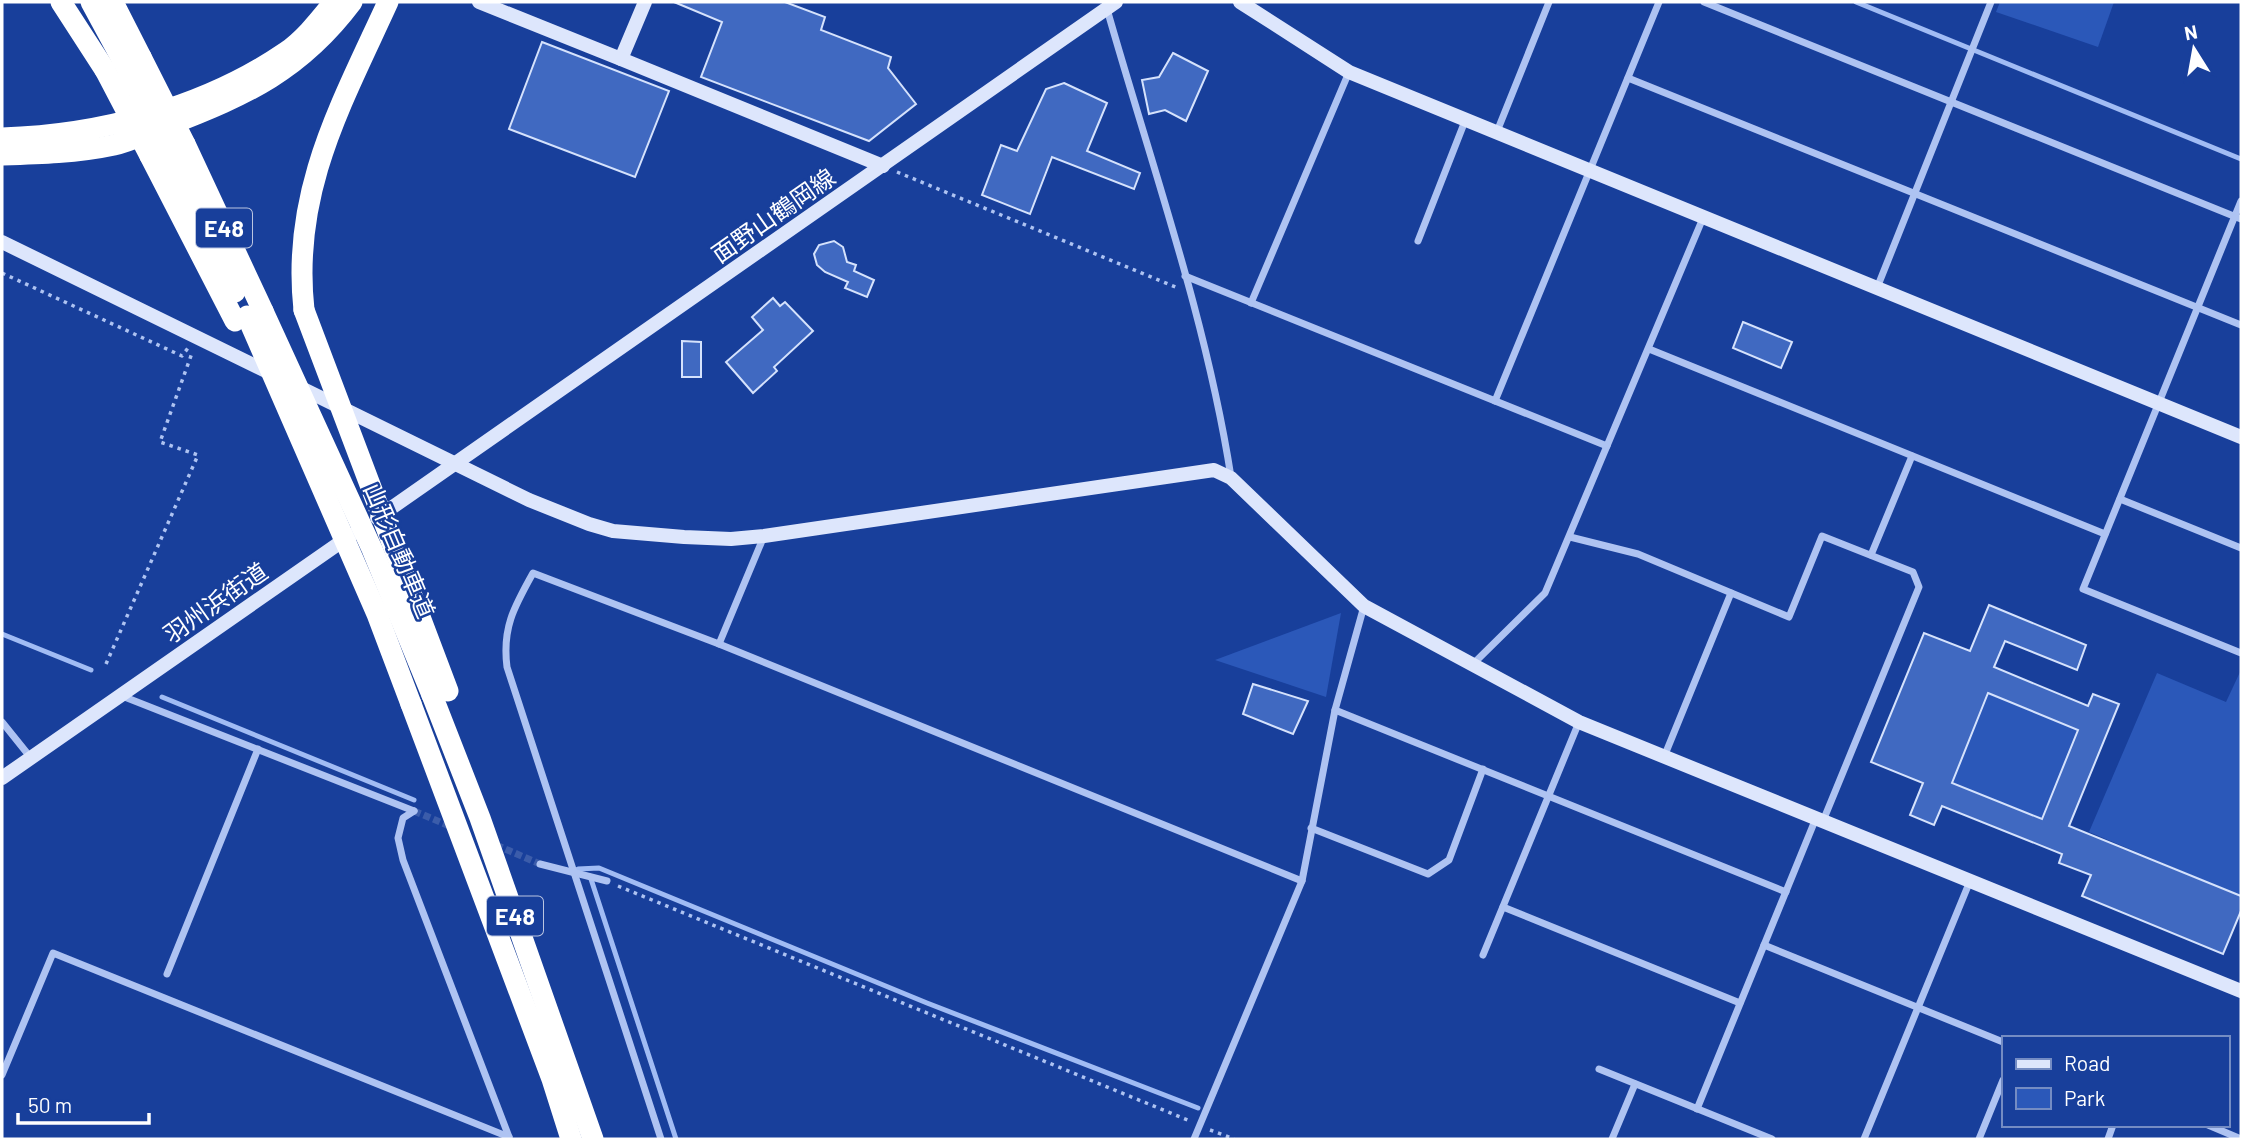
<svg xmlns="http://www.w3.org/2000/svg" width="2243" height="1141" font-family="Barlow,'Noto Sans JP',sans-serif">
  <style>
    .green { fill: #2b58b9 }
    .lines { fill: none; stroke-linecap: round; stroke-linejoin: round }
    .stream { stroke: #a1bcf4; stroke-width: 5 }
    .building { fill: #4069c1; stroke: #d5e2fc; stroke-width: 2; fill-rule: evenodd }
    .street-tunnel { stroke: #3b5caa; stroke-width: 7; stroke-dasharray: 7 3.5; stroke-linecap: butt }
    .path { stroke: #aec3f2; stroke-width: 3.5; stroke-dasharray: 3.5 5; stroke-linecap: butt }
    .street { stroke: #aec3f2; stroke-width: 7 }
    .secondary { stroke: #dde6fc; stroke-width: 14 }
    .highway { stroke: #fff; stroke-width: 21 }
    .highway-bridge { stroke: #fff; stroke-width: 21 }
    .labels { text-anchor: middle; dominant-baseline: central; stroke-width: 5; stroke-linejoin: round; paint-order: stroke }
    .shield { fill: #183f9b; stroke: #bac5e1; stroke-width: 2 }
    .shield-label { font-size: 23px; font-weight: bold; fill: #fff }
    .street-label { font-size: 24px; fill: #fff; stroke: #183f9b }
  </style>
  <rect width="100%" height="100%" fill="#183f9b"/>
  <!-- green -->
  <g class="green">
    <polygon points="2000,2 2114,2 2098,47 1996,12"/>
    <polygon points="1341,613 1326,697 1215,660"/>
    <polygon points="2241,670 2241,896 2089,832 2157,673 2226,702"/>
    <polygon points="1988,693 2078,730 2042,819 1952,783"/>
  </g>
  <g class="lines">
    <!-- stream -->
    <g class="stream">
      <polyline points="1856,2 2241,159"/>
      <polyline points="2,634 91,670"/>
      <polyline points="162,697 414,800"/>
      <polyline points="578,869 599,868 927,1003 1198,1108"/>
      <polyline points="590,876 676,1139"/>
    </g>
  </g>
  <!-- building -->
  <g class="building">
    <polygon points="674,2 785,2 825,17 821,30 891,57 888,68 916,104 869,141 701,77 722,22"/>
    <polygon points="542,42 669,91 635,177 509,129"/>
    <polygon points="1173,53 1208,71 1186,121 1165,110 1149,114 1142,80 1159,77"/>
    <polygon points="1064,83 1107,103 1087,151 1140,173 1134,189 1052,157 1030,214 982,195 1001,145 1017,151 1046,89"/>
    <polygon points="834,241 843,247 847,262 856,265 854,271 874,280 867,297 845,288 848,282 825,272 817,265 814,254 819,245"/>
    <polygon points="773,298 780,306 785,302 813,331 774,367 777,371 753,393 726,362 763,330 752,317"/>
    <polygon points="1743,322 1792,342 1781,368 1733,348"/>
    <polygon points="682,341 701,342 701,377 682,377"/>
    <path d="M1989,605L2086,645L2077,670L2005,641L1994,667L2088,706L2093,694L2119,704L2069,826L2241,896V911L2223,954L2082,896L2091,875L2059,863L2062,854L1942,806L1934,825L1910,815L1923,783L1871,762L1924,633L1970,651ZM1988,693L2078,730L2042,819L1952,783Z"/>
    <polygon points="1253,684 1308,701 1293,734 1243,714"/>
  </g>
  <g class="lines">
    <!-- street-tunnel -->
    <g class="street-tunnel">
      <polyline points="414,811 452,827"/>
      <polyline points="496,845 540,864"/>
    </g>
    <!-- path -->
    <g class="path">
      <polyline points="897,172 1178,288"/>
      <polyline points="2,273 182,356 188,348"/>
      <polyline points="106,664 198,455 160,442 192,353"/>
      <polyline points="618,886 1190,1121"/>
      <polyline points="1210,1130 1234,1139"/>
    </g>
    <!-- street -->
    <g class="street">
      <polyline points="1704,2 2241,219"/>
      <path d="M1107,9C1151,164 1206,317 1231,477"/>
      <polyline points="1628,78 2241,325"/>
      <polyline points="1496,134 1549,2"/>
      <polyline points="2241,201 2083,589 2241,653"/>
      <polyline points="1418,241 1465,121"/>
      <polyline points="1185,276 1607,446"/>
      <polyline points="1877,288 1991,2"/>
      <polyline points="1251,303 1349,72"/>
      <polyline points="1649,349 2105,534"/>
      <polyline points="1495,401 1659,2"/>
      <polyline points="2120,499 2241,548"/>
      <polyline points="1570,537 1638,554 1789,617 1822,536 1913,572 1919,587 1823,821"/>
      <polyline points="1871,555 1912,456"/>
      <polyline points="719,644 1302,881"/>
      <polyline points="1472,665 1545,593 1703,218"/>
      <polyline points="122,696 414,811"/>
      <polyline points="1335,710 1786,892"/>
      <polyline points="2,722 31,758"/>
      <polyline points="1664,757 1731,593"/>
      <polyline points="414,811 403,818 398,838 403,860 509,1137"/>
      <polyline points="1311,828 1428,874 1449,860 1483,769"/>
      <polyline points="540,864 607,881"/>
      <polyline points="1503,907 1740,1003"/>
      <polyline points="1764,945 2003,1042"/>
      <polyline points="1483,955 1579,722"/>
      <polyline points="167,974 258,749"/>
      <polyline points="1599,1069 1772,1139"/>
      <polyline points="2,1075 53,953 509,1137"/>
      <polyline points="1697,1109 1816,818"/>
      <polyline points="2208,1125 2241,1139"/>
      <path d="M661,1139L507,667C502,628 514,607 533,573L719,644L764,536"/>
      <polyline points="1194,1139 1302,881 1335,710 1364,606"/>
      <polyline points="1612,1139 1635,1084"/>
      <polyline points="1864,1139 1970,881"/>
      <polyline points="1979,1139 2003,1080"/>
      <polyline points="2108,1139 2113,1125"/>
    </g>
    <!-- secondary -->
    <g class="secondary">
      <polyline points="479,2 621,59 645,2"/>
      <polyline points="1240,2 1349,72 2241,437"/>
      <polyline points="621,59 883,166"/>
      <polyline points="2,242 274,375"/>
      <polyline points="295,385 529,500 589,524 613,531 684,537 731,539 764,536 1214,470 1231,478 1364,606 1579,722 2241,991"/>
      <polyline points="377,518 1116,2"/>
      <polyline points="2,778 351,535"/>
    </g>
    <!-- highway -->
    <g class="highway">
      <polyline points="61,2 105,70"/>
      <polyline points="91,2 124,63"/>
      <polyline points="113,2 141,57"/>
      <path d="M2,138C100,135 204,108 286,52C305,39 320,19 334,2"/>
      <polyline points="185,144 263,311"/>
      <polyline points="168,149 235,292"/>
      <path d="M2,155C39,154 77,153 114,145C132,141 151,131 169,125C247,95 301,70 352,2"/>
      <polyline points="150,156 235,321"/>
      <path d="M304,310C291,192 341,105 388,2"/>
      <polyline points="432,695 480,818 593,1139"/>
      <polyline points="411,704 552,1079 571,1139"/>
    </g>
    <!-- highway-bridge -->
    <g class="highway-bridge">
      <polyline points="141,57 185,144"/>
      <polyline points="124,63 168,149"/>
      <polyline points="105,70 150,156"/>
      <polyline points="304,310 448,691"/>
      <polyline points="263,311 372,549 432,695"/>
      <polyline points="247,316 377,614 411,704"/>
    </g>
  </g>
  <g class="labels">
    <!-- shield labels -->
    <g class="shield">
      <rect x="196" y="208.5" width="56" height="39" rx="5"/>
      <rect x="487" y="896.5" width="56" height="39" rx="5"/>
    </g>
    <g class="shield-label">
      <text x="224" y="228">E48</text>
      <text x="515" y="916">E48</text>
    </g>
    <!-- street labels -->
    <g class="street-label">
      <text transform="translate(773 215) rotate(-35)">面野山鶴岡線</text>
      <text transform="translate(400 550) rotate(67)">山形自動車道</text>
      <text transform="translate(215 602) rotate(-35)">羽州浜街道</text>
    </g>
  </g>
  <!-- border -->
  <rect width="2243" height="1141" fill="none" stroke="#ffffff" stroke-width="7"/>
  <!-- legend -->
  <rect x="2002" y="1036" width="228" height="91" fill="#183f9b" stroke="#748cc3" stroke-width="2"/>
  <rect x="2016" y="1059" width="35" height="10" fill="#dde6fc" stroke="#748cc3" stroke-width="2"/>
  <text x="2064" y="1071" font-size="21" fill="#ffffff">Road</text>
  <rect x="2016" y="1088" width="35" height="21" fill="#2b58b9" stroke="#748cc3" stroke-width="2"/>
  <text x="2064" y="1106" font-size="21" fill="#ffffff">Park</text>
  <!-- north arrow -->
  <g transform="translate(2194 49) rotate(349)" stroke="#183f9b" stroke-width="5" paint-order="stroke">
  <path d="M0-5L12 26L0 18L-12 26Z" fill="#ffffff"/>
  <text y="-10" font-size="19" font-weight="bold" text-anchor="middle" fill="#ffffff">N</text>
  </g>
  <!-- scale -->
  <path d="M18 1113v10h131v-10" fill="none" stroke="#ffffff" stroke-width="3.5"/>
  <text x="28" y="1113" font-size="21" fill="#ffffff" stroke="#183f9b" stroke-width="5" paint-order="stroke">50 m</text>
</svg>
